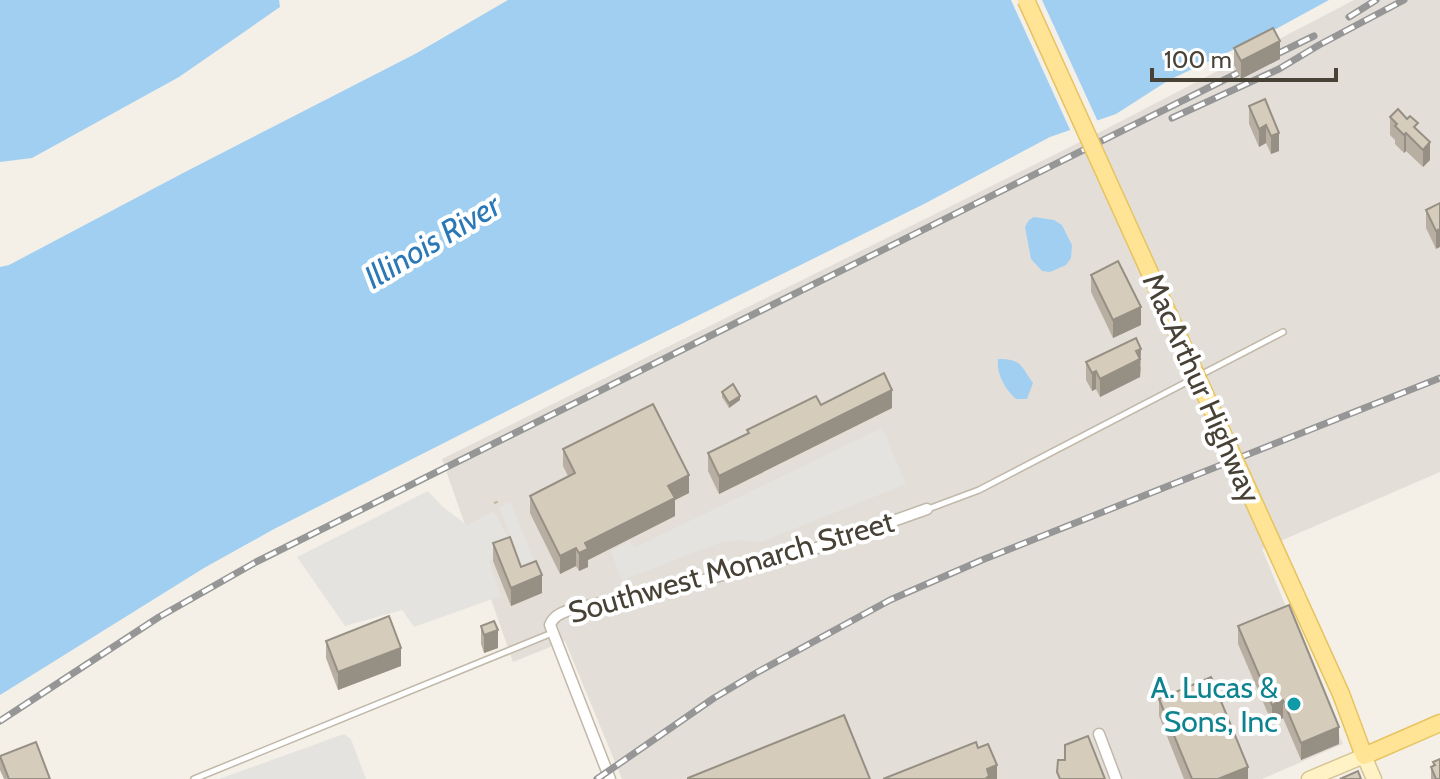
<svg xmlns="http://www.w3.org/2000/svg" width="1440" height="779" font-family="Cabin,sans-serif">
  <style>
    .industrial { fill: #e3dfd8 }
    .parking { fill: #e5e3df }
    .water { fill: #a1cff2 }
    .pier { fill: #f4f0e7 }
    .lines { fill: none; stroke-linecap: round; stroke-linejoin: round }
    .lane-casing { stroke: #c0b8a9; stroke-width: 8 }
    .street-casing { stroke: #c0b8a9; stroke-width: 13 }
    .secondary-casing { stroke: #d5c595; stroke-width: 17 }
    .primary-casing { stroke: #e7c361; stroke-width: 19 }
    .path { stroke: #c2b59a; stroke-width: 2; stroke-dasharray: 4 4; stroke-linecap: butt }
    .lane { stroke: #fff; stroke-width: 5 }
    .street { stroke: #fff; stroke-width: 10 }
    .secondary { stroke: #fff3c6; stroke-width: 14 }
    .primary { stroke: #ffe495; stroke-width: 16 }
    .rail-casing { stroke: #969696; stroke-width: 7 }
    .rail { stroke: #fff; stroke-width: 4; stroke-dasharray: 12; stroke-linecap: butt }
    .primary-bridge-casing { stroke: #e7c361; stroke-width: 19; stroke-linecap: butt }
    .primary-bridge { stroke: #ffe495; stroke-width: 16 }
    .wall { fill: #b8afa2 }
    .shaded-wall { fill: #968f84 }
    .building { fill: #d6ccbc; stroke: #968f84; stroke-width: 2 }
    .culture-dot { fill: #0f9aa8; stroke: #fff; stroke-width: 3 }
    .labels { text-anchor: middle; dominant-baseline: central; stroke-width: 8; stroke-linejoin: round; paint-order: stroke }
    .street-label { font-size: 30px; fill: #474136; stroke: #fff }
    .culture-label { font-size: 30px; fill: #0d838f; stroke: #fff; text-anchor: end }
    .water-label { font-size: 32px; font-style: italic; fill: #2b78b6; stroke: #fff }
  </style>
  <rect width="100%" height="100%" fill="#f4f0e7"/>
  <!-- industrial -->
  <polygon class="industrial" points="1354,0 1440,0 1440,472 1262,549 1343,744 1262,779 622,779 565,641 513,662 442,459 1102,131"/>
  <!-- parking -->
  <g class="parking">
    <polygon points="882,428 906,484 761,542 741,540 722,542 622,580 611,551 630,541 634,548"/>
    <polygon points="428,491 443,507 467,525 494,511 514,550 489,561 501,596 414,627 402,610 345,626 297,557"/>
    <polygon points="510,502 535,563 524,568 499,507"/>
    <polygon points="344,734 351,739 366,779 219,779"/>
  </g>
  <!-- water -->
  <g class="water">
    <polygon points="0,0 279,0 280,7 179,77 32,158 0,162"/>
    <polygon points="508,0 1329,0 1267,34 1169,80 1116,114 1050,137 924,204 586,371 274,529 204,568 0,695 0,267 9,265 185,172 415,54"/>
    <polygon points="1034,217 1054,220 1062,225 1072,245 1071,258 1066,265 1050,272 1042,271 1031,259 1025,227 1029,220"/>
    <path d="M998,359C1022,359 1020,365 1033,383L1027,399H1016C1005,389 996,374 998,359Z"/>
  </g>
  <!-- pier -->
  <polygon class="pier" points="1011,0 1042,0 1099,124 1072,134"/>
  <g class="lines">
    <defs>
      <g id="lane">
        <polyline points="928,509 979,490 1283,332"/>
        <polyline points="194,779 552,633"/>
      </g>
      <g id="street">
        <polyline points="1099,734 1116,779"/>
        <path d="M610,779L550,625C554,614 566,611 577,608L685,585L794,556L927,509"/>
      </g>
      <polyline id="secondary" points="1309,779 1364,756 1374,779"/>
      <polyline id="primary" points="1354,729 1364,756 1440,723"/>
    </defs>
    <!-- lane casing -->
    <use href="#lane" class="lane-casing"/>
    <!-- street casing -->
    <use href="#street" class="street-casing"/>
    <!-- secondary casing -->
    <use href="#secondary" class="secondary-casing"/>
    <!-- primary casing -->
    <use href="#primary" class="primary-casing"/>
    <!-- path -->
    <polyline class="path" points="494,503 500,501"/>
    <!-- lane -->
    <use href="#lane" class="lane"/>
    <!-- street -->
    <use href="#street" class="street"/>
    <!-- secondary -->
    <use href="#secondary" class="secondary"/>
    <!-- primary -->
    <use href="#primary" class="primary"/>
    <defs>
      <g id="rail">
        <polyline points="1349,17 1376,0"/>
        <polyline points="1277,54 1314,36"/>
        <polyline points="1172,118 1279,69 1319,45 1404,0"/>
        <polyline points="0,721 159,617 256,562 1238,73"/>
        <polyline points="597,779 714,698 756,673 890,600 982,560 1440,378"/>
      </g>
    </defs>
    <!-- rail casing -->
    <use href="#rail" class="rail-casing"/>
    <!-- rail -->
    <use href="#rail" class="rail"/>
    <defs>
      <polyline id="primary-bridge" points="1026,0 1341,694 1354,729"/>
    </defs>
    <!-- primary-bridge casing -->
    <use href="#primary-bridge" class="primary-bridge-casing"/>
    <!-- primary-bridge -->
    <use href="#primary-bridge" class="primary-bridge"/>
  </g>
  <!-- wall -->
  <g class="wall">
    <polygon points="1234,48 1280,59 1241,79 1234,65"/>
    <polygon points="1265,99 1279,151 1271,154 1266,143 1259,147 1249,124 1249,106"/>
    <polygon points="1390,117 1418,130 1430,160 1423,167 1406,151 1404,153 1395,144 1395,140 1390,135"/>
    <polygon points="1440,203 1436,249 1426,228 1426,210"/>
    <polygon points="1091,275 1141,325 1113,338 1091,292"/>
    <polygon points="1086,362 1141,367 1140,377 1100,397 1096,389 1092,391 1086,380"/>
    <polygon points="722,392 740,400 729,408 722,397"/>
    <polygon points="821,405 892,408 719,494 708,471 708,453 747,434 747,430"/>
    <polygon points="563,449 689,493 675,500 675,516 588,560 588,567 579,571 576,566 560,574 530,513 530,496 568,476 563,466"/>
    <polygon points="493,543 521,567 542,593 511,606 493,561"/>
    <polygon points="481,626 498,648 484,653 481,644"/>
    <polygon points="1238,626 1339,744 1301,760 1283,718 1272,723 1238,644"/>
    <polygon points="326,641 401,666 338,690 326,658"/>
    <polygon points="1159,699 1248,779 1184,779 1159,716"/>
    <polygon points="0,756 50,779 4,779 0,770"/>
    <polygon points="1433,762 1440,779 1431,779 1431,767 1433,766"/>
  </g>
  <!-- shaded-wall -->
  <g class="shaded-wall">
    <polygon points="1280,41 1280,59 1241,79 1241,61"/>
    <polygon points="1266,125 1266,143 1259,147 1259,129"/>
    <polygon points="1279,133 1279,151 1271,154 1271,136"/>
    <polygon points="1406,133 1406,151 1404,153 1404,135"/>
    <polygon points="1430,142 1430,160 1423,167 1423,150"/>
    <polygon points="1440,229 1440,247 1436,249 1436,231"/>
    <polygon points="1141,307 1141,325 1113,338 1113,320"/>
    <polygon points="1141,349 1140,377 1100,397 1100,379"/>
    <polygon points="1096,371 1096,389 1092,391 1092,373"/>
    <polygon points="892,390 892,408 719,494 719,476"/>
    <polygon points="740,396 740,400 729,408 729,403"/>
    <polygon points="689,475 689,493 675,500 675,516 588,560 588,567 579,571 579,553 585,543 668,486"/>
    <polygon points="576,548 576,566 560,574 560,556"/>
    <polygon points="542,575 542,593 511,606 511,588"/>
    <polygon points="498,630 498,648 484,653 484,635"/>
    <polygon points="401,648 401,666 338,690 338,672"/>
    <polygon points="1283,700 1283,718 1272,723 1272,705"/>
    <polygon points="1339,727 1339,744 1301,760 1301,743"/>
    <polygon points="997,765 997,779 985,779 987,769"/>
    <polygon points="1248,767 1248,779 1218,779"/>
  </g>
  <!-- building -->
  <g class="building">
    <polygon points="1273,28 1280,41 1241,61 1234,48"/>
    <polygon points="1265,99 1279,133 1271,136 1266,125 1259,129 1249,106"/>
    <polygon points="1398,109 1407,119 1410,116 1418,123 1414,127 1430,142 1423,150 1406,133 1404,135 1395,126 1397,124 1390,117"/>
    <polygon points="1440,203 1440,229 1436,231 1426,210"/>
    <polygon points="1118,261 1141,307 1113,320 1091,275"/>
    <polygon points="1136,338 1141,349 1136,351 1140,359 1100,379 1096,371 1092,373 1086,362"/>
    <polygon points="884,373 892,390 719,476 708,453 749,433 747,430 816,396 821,405"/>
    <polygon points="733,384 740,396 729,403 722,392"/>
    <polygon points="653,404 689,475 668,486 675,498 585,543 588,549 579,553 576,548 560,556 530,496 575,473 563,449"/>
    <polygon points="510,537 521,567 536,561 542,575 511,588 493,543"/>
    <polygon points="1289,605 1339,727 1301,743 1283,700 1272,705 1238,626"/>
    <polygon points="389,616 401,648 338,672 326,641"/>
    <polygon points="494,621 498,630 484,635 481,626"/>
    <polygon points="1211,677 1248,767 1218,779 1192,779 1159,699"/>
    <polygon points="844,715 870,779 688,779 688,778"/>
    <polygon points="1088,736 1105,779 1060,779 1057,772 1058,760 1065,760 1065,745"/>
    <polygon points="36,742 50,779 9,779 0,756"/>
    <polygon points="976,742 978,748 988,744 997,765 987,769 989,776 985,779 883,779"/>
    <polygon points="1440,759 1440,779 1436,779 1431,767 1435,765 1433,762"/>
    <polygon points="1358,771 1361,779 1340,779"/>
  </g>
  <!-- markers -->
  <circle class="culture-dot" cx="1294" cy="704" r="8"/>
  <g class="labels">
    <!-- street labels -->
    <g class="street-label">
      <text transform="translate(1202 388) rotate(66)">MacArthur Highway</text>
      <text transform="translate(731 567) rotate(-16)">Southwest Monarch Street</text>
    </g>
    <!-- culture labels -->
    <g class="culture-label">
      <text x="1278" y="687">A. Lucas &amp;<tspan x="1278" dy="34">Sons, Inc</tspan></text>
    </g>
    <!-- water labels -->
    <g class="water-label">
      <text transform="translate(432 241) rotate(-31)">Illinois River</text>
    </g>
  </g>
  <!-- scale -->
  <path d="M1152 68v12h184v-12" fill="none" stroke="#474136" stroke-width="4"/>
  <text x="1164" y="68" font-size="24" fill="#474136" stroke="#ffffff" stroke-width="6" paint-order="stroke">100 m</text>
</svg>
